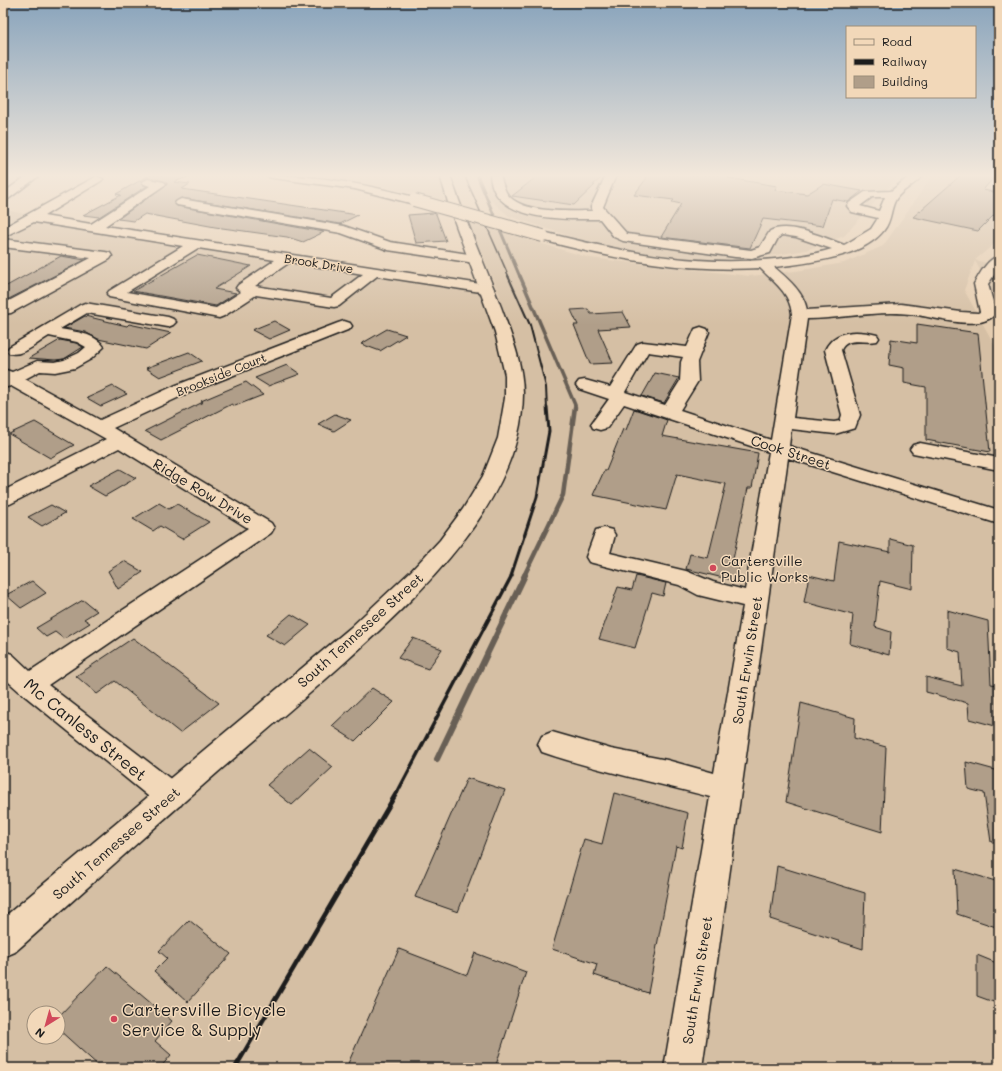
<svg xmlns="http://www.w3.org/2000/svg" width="1002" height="1071" font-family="Mali,sans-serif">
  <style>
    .built { fill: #d5bfa4; fill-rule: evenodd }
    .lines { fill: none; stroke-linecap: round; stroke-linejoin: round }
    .stream-far3 { stroke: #685f54; stroke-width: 3 }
    .stream-far2 { stroke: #685f54; stroke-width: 3.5 }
    .stream-far1 { stroke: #685f54; stroke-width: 4.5 }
    .stream { stroke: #685f54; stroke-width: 6 }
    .building { fill: #b09e89; stroke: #1c1c1c }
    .minor-casing { stroke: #1c1c1c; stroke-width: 3 }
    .major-casing { stroke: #1c1c1c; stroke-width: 3 }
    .minor { fill: #f2d8b9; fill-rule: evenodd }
    .major { fill: #f2d8b9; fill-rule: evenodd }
    .rail-far4 { stroke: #1c1c1c; stroke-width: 1.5 }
    .rail-far3 { stroke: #1c1c1c; stroke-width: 2 }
    .rail-far2 { stroke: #1c1c1c; stroke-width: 3 }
    .rail-far1 { stroke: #1c1c1c; stroke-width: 3.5 }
    .rail { stroke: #1c1c1c; stroke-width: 4.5 }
    .minor-bridge-casing { stroke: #1c1c1c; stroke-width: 14; stroke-linecap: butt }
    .minor-bridge { stroke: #f2d8b9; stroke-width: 12 }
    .poi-dot { fill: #d1495b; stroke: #f2d8b9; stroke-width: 1.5 }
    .labels { text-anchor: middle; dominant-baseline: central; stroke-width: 3; stroke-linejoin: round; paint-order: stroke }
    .far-street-label { font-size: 12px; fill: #1c1c1c; stroke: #f2d8b9 }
    .street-label { font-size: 14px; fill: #1c1c1c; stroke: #f2d8b9 }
    .poi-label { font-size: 14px; fill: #1c1c1c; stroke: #f2d8b9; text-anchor: start }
    .near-street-label { font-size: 17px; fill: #1c1c1c; stroke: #f2d8b9 }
    .near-poi-label { font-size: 17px; fill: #1c1c1c; stroke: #f2d8b9; text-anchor: start }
  </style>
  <rect width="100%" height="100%" fill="#e5cdb0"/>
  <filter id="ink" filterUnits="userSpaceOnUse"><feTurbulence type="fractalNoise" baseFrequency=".025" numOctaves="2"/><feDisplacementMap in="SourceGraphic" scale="8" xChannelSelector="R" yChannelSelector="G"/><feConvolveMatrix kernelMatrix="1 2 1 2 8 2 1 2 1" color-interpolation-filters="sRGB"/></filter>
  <g filter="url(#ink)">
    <!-- built -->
    <g class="built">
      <polygon points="309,175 444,175 444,200 360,182"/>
      <polygon points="489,175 902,175 893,182 844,236 806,250 751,259 707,260 638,259 509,216 486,196"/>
      <path d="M933,175H964L999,181V240L975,260L999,266V315L995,296L975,261L964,290L999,353V1068H3V211L5,210L93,228L500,296L468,222L590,258L750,276L796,271L844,263L883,246ZM34,1013H58V1037H34Z"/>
    </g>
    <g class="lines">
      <!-- stream-far3 -->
      <polyline class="stream-far3" points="477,175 520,277"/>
      <!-- stream-far2 -->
      <polyline class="stream-far2" points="520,276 575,405 575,408"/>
      <!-- stream-far1 -->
      <polyline class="stream-far1" points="524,576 563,495 575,407"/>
      <!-- stream -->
      <polyline class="stream" points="437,759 525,575"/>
    </g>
    <!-- building -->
    <g class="building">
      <polygon points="150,175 190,175 190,176 174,182 190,184 182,189 358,215 340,224 181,198 174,203 177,206 324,232 303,242 287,237 215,227 145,214 134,221 118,219 167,184 164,181 148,178 141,182 147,186 99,217 83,215 121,195 116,194"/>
      <polygon points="539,175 604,175 593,185 595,185 574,205 512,196"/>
      <polygon points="649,175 730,175 728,178 777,186 775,190 807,194 823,184 862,191 848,202 832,199 823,226 763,219 750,248 661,237 681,204 672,202 674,200 634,195"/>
      <polygon points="961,175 996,175 983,190 999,193 999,210 978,231 913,217"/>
      <polygon points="433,213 436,214 446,241 416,243 408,215"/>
      <polygon points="197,255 251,266 214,289 236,293 216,306 133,291"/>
      <polygon points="61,256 85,260 3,302 3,288"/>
      <polygon points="588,309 591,314 623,312 631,327 598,329 613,363 590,364 574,325 578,325 571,310"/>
      <polygon points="85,316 127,326 129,324 171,333 146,349 98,339 85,332 64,328"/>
      <polygon points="274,321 290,330 269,339 252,330"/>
      <polygon points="917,324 978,333 990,452 926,440 926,387 904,383 904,368 889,365 891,339 917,343"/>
      <polygon points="387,329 406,335 380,351 361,344"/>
      <polygon points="60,340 76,343 83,347 64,359 55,360 29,358"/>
      <polygon points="189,352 202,361 160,377 146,368"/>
      <polygon points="287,365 300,374 268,386 255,378"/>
      <polygon points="655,373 679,378 664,403 642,396"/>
      <polygon points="246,382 263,395 235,406 232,404 161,440 145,431 203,402 201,401"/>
      <polygon points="113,386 127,394 101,406 87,398"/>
      <polygon points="634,409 667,420 662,436 758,453 752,488 748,488 732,564 739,565 736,581 686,569 690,554 708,558 726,484 677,474 666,510 593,495 604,471 606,471 623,429 626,430"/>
      <polygon points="335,414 351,420 334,431 318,424"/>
      <polygon points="35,422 74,445 50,458 9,434"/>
      <polygon points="120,469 136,478 105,496 88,486"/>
      <polygon points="159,503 169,509 177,504 209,522 182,539 160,526 153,531 133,519"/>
      <polygon points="51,505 65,513 42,526 28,517"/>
      <polygon points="890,539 913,545 912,589 880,581 875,627 891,632 889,655 850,644 853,615 804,602 809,575 834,581 839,541 890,552"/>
      <polygon points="124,561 143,572 118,589 108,571"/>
      <polygon points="636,576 666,583 663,596 652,593 635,648 599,639 618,587 632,590"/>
      <polygon points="32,581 46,593 21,608 6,595"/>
      <polygon points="83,600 97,611 84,619 90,623 64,639 55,632 46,637 36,628"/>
      <polygon points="947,610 988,621 991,684 998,685 999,727 969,719 968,703 926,692 926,677 962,686 960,652 947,648"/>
      <polygon points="291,614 310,625 285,646 266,635"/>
      <polygon points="133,638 219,703 180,733 115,681 97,694 76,676"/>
      <polygon points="413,638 442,649 428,669 398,658"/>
      <polygon points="372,688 394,702 355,741 332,726"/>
      <polygon points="801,703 855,718 854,738 886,747 882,832 786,802"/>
      <polygon points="309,748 333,767 292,805 267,785"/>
      <polygon points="966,762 999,771 999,842 991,842 984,793 968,789"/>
      <polygon points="467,778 505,790 458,912 415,897"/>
      <polygon points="614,793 688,813 682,848 676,846 648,993 594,975 597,964 552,949 584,839 602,844"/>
      <polygon points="777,866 865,893 863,949 770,919"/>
      <polygon points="955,869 999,882 999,928 957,914"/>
      <polygon points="189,920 231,954 188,1002 154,971 167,958 159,951"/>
      <polygon points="399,949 467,975 475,953 526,972 495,1068 346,1068"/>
      <polygon points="977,955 999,964 999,1004 977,996"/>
      <polygon points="107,966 172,1021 155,1041 171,1055 160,1068 101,1068 58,1029 58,1017"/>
    </g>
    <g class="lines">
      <defs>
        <g id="minor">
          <path d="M268,175C319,175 369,185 418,198L420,200L418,202L414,204L355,189L273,178L269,177Z"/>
          <polygon points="434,175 450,175 449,177 435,177"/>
          <path d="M490,175H500C502,181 504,190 508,195C523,214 571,211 593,211L591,207L606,175H616L603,207L627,234L751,250L760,247L770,231C788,221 826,238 844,245L846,244L871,229L878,218L852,212L847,206L849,203L865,192L891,191L911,175H922C918,184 902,189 896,199C890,209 892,220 884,230C863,258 807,263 774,267C787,278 804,292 807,310L901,304L961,312L978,313L980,312L974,284C980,274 987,259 999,256V268L988,284L996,313C982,332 937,318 917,315C880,309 844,319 807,319L793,418L834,422L840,421L842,415L825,350C835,329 857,330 877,335L879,338L877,341C865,344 847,336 841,350L860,415L855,428L835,434L791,429L789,446L999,510V524L788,458L702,1068H664L710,797C654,782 597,771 542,752L538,744L542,736L552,732L611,749L667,760L714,773L743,606L698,595L679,585L589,562L586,557L596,530L604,528L612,530L615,535L610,553L686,571L713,582L745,590L769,452L624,404L607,428L600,430L593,428L591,424L609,399L579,389L576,385L579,381L585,380L610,387L637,344L643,342L687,347L695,329L701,327L707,329L709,332L697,362L698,381L680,410L771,440L792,314C790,293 774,282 760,268C684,272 612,259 538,239L537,236L538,233L543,232C622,252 693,267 775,259C794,257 813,255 832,249L796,237L782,235L778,238L770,253L752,258L735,257L623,241L614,237L600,219C565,219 493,223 490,175ZM872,197H885L879,211L860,206ZM648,352L683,357L681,362L680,381L665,405L625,392Z"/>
          <path d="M97,176L103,179L101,181L44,216L91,224L150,186L144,184L142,182L148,179L164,182L166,184L105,226L487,285L492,286L494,289L492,292L487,293L377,276L339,306L334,307L256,295L224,316L219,318L109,297L107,294L109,291L183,246L34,222L3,237V228ZM198,248L275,260L238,285L236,288L241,292L216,308L127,292ZM290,262L363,274L331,298L255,286Z"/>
          <polygon points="181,199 344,226 390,242 475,255 480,256 482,259 480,262 475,263 388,250 341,233 177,205 175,203 177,201"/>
          <polygon points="3,239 105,252 110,253 112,256 110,259 11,313 3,314 3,304 91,258 3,247"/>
          <path d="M85,303L168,317L173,319L176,322L173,325L168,327L87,313L60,329C75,332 95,333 104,347L91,359L75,368L55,372L40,371L25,379L100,420L174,386L338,323L344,321L350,323L352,326L350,329L186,394L113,428L271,523L274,528L271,533L48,685L181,787L185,796L181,805L170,809L159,805L20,692L3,677V651L12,654L30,671L248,528L119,448L10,504L3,505V491L106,439L11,386L3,388V369L12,372L37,361L55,362L64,360L79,353L86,347L77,342L49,336C37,343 23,357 9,353L7,350L9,347L80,305Z"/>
          <polygon points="920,443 999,458 999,470 913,453 910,449 913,445"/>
        </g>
        <g id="major">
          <polygon points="28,175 40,175 7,200 3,201 3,193"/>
          <path d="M440,175H450C465,220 484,263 501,307C511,335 523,363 523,394C522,502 418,596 344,663C303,700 260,736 218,772C150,831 83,892 15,952L3,957V918L350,628L411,571L440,540L463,509L483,476L498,438L505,398V375L495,332L450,209Z"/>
        </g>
      </defs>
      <!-- minor casing -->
      <use href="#minor" class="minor-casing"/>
      <!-- major casing -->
      <use href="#major" class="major-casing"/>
      <!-- minor -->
      <use href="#minor" class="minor"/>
      <!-- major -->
      <use href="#major" class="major"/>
      <!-- rail-far4 -->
      <polyline class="rail-far4" points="466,175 466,179 509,277"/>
      <!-- rail-far3 -->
      <polyline class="rail-far3" points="508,276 530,325 546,387 547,408"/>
      <!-- rail-far2 -->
      <polyline class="rail-far2" points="511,576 537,497 549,431 547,407"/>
      <!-- rail-far1 -->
      <polyline class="rail-far1" points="397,793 512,575"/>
      <!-- rail -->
      <polyline class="rail" points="235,1068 397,792"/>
      <defs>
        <polyline id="minor-bridge" points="414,200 543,236"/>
      </defs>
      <!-- minor-bridge casing -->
      <use href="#minor-bridge" class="minor-bridge-casing"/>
      <!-- minor-bridge -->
      <use href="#minor-bridge" class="minor-bridge"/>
    </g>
  </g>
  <!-- sky -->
  <linearGradient id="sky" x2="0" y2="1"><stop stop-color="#89a4bc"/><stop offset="0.54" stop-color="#f3e8db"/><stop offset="1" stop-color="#f3e8db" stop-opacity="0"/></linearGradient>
  <rect width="1002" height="325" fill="url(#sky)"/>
  <!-- markers -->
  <g class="poi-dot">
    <circle cx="713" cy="568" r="4"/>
    <circle cx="114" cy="1019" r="4"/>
  </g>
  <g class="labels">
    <!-- far-street labels -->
    <g class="far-street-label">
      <text transform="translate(319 263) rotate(9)">Brook Drive</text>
      <text transform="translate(221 374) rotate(-22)">Brookside Court</text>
    </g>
    <!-- street labels -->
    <g class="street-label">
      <text transform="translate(791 452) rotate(18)">Cook Street</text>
      <text transform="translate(203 491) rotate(31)">Ridge Row Drive</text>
      <text transform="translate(360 630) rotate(-42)">South Tennessee Street</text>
      <text transform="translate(747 660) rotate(-81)">South Erwin Street</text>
      <text transform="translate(116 843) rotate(-41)">South Tennessee Street</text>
      <text transform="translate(697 980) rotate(-81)">South Erwin Street</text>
    </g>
    <!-- poi labels -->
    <g class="poi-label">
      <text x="721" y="560">Cartersville<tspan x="721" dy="16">Public Works</tspan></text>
    </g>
    <!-- near-street labels -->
    <g class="near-street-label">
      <text transform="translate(86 729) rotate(39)">Mc Canless Street</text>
    </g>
    <!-- near-poi labels -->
    <g class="near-poi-label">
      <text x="122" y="1009">Cartersville Bicycle<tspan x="122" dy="20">Service &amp; Supply</tspan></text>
    </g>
  </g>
  <!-- margin -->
  <rect width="1002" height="1071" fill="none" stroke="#f2d8b9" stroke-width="16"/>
  <rect x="8" y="8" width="986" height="1055" fill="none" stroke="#1c1c1c" stroke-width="1.5" filter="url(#ink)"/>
  <!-- legend -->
  <rect x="846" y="26" width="130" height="72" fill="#f2d8b9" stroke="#9c8d7a"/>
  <rect x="854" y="39" width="20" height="6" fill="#f2d8b9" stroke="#9c8d7a"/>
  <text x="882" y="46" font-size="12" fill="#1c1c1c">Road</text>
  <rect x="854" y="59" width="20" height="6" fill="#1c1c1c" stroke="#9c8d7a"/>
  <text x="882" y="66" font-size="12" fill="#1c1c1c">Railway</text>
  <rect x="854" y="76" width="20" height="12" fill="#b09e89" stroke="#9c8d7a"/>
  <text x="882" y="86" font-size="12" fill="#1c1c1c">Building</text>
  <!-- north arrow -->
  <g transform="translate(46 1025) rotate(217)"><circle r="19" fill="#f2d8b9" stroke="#9c8d7a"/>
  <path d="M0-3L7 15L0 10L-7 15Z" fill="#d1495b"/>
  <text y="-6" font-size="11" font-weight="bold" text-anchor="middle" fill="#1c1c1c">N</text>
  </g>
</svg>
